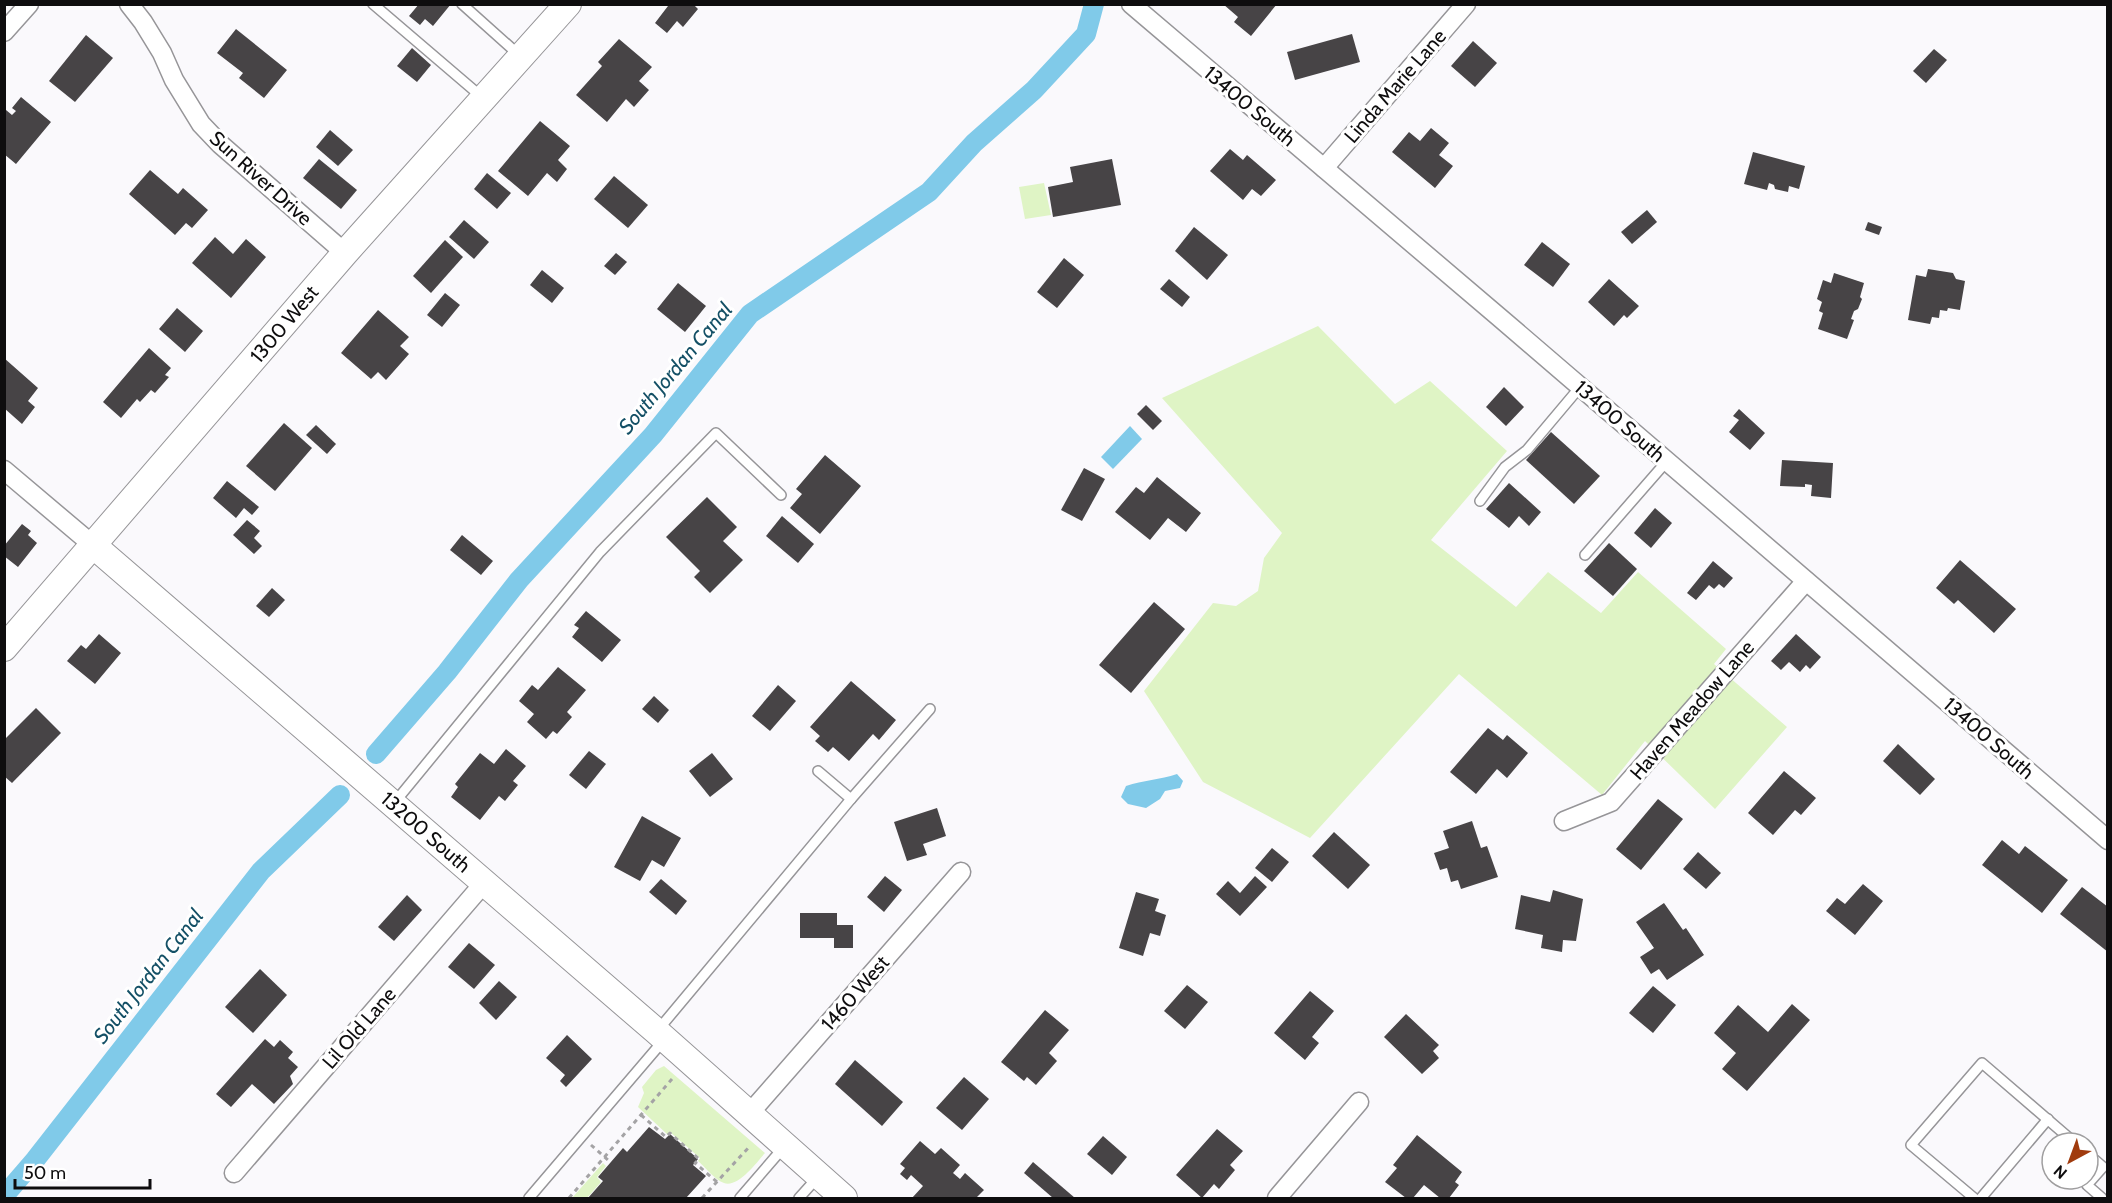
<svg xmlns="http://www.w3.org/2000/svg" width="2112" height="1203" font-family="Cabin,sans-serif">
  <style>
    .green { fill: #dff4c5 }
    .water { fill: #80cae9 }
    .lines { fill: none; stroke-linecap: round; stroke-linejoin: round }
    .canal { stroke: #80cae9; stroke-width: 20 }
    .building { fill: #474446 }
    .lane-casing { stroke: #969598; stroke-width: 12 }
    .street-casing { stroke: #969598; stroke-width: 21 }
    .secondary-casing { stroke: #969598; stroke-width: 28 }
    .path { stroke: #a4a3a5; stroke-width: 3; stroke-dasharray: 4.5 4.5; stroke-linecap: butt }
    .lane { stroke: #fff; stroke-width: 9 }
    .street { stroke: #fff; stroke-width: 18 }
    .secondary { stroke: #fff; stroke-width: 26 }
    .labels { text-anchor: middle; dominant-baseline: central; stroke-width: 6; stroke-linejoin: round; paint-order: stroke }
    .street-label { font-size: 20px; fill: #0e0d0e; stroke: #fff }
    .water-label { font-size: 21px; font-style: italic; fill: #145066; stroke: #fff }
  </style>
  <rect width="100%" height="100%" fill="#faf9fc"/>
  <!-- green -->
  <g class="green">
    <polygon points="1044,183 1051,215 1025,219 1019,187"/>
    <polygon points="1318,326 1395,404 1430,381 1507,451 1431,540 1516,607 1548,572 1601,613 1638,572 1726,649 1714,664 1787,727 1715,809 1645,741 1602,795 1459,674 1310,838 1203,782 1144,691 1213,603 1236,606 1258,591 1264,558 1282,533 1162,398"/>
    <path d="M664,1066L765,1153C757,1162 738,1188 724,1183C715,1180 705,1167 698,1161L700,1158L670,1132L668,1135L638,1107L644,1093L642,1087L656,1070Z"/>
    <polygon points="603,1163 606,1166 597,1177 601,1182 587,1198 572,1198"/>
  </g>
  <!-- water -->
  <g class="water">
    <polygon points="1130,426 1142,439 1113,469 1101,457"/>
    <path d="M1177,774L1183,781L1180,788L1165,791L1160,799L1146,808L1128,804L1121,797L1126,786C1143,780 1160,780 1177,774Z"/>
  </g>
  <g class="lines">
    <!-- canal -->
    <g class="canal">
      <polyline points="376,754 447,672 519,580 653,435 750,314 929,192 974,143 1034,90 1086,34 1094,4"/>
      <polyline points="4,1196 35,1160 261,871 340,795"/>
    </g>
  </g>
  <!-- building -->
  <g class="building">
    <polygon points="419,4 451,4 433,26 425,19 420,25 409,16"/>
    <polygon points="666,4 693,4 698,9 683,27 677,21 667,33 655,23 668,6"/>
    <polygon points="1223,4 1277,4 1251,36 1234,22 1238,17"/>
    <polygon points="236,29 287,70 264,98 239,78 243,73 217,53"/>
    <polygon points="1352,34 1360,62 1295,80 1287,52"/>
    <polygon points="86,35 113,58 75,102 49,81"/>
    <polygon points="619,39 652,67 639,81 649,90 634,107 626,99 607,122 576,95 602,66 598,62"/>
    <polygon points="1473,41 1497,63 1475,87 1451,66"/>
    <polygon points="412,48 431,65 417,82 397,66"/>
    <polygon points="1934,49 1947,60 1926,83 1913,71"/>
    <polygon points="21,97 51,122 16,164 4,154 4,111 6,110 12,115 16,111 12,108"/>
    <polygon points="540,121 570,146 558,160 567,169 557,182 547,173 528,196 498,171"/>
    <polygon points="1431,128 1449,143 1439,155 1453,166 1435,188 1392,152 1409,132 1420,141"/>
    <polygon points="330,130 353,150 338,166 316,147"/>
    <polygon points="1230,149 1243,160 1247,155 1276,180 1261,196 1252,189 1243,200 1210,171"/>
    <polygon points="1753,152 1805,166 1799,189 1789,186 1788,192 1775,189 1774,185 1769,183 1767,190 1744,184"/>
    <polygon points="319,159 357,190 341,209 303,178"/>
    <polygon points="1112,159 1121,205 1053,217 1048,187 1073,182 1070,167"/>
    <polygon points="150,170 178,194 183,188 208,210 192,228 186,223 175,235 129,194"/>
    <polygon points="487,173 511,193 497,209 474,189"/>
    <polygon points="614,176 648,205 628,228 594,199"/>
    <polygon points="1647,210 1657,222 1632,244 1621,232"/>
    <polygon points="464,220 489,242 474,259 449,237"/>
    <polygon points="1868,222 1882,227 1879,235 1865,230"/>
    <polygon points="1194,227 1228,255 1207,280 1175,251"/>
    <polygon points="215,237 233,254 246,239 266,257 231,298 192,263"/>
    <polygon points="445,240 463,257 431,293 413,276"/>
    <polygon points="1542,242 1570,264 1553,287 1524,265"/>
    <polygon points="616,253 627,262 615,275 604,266"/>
    <polygon points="1064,258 1084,275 1057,308 1037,292"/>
    <polygon points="1928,269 1953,273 1956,279 1965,281 1960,310 1948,308 1947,311 1940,310 1939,318 1932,317 1930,324 1908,320 1916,275 1926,277"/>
    <polygon points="542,270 564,288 552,303 530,285"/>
    <polygon points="1834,273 1864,283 1860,297 1862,299 1858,309 1854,311 1851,319 1854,320 1847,339 1818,329 1823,313 1819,311 1822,302 1817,299 1823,280 1831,283"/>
    <polygon points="1169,279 1190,297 1182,307 1160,289"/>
    <polygon points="1609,279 1639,306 1627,318 1624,315 1614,326 1588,302"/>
    <polygon points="678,283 706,306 685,332 657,309"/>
    <polygon points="445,293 460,305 442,327 427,315"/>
    <polygon points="177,308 203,331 185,352 159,329"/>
    <polygon points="378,310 409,337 400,346 409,354 386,380 378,372 371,379 341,353"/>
    <polygon points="149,348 171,368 165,375 169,377 155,393 151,390 140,402 137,399 121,418 103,402"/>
    <polygon points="4,358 38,388 28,401 35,407 22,424 4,408"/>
    <polygon points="1504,387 1524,407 1506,426 1486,407"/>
    <polygon points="1146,405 1162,421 1153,430 1137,414"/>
    <polygon points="1739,409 1765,433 1750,450 1729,432 1739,420 1733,416"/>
    <polygon points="284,423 312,448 275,491 246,466"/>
    <polygon points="316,425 336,444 327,454 306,435"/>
    <polygon points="1551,432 1600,476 1574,504 1526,460"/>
    <polygon points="825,455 861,486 820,534 790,508 802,494 796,489"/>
    <polygon points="1782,460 1833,463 1831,498 1811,496 1812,485 1805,484 1805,487 1780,486"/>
    <polygon points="1084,468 1105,479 1082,521 1061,510"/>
    <polygon points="1157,477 1201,513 1186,532 1168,518 1150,540 1115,512 1136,487 1144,493"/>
    <polygon points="227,481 259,507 252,515 244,508 236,518 213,498"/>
    <polygon points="1509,483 1541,512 1529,526 1519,516 1509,528 1486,509"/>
    <polygon points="707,497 737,527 723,541 743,560 710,593 694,577 700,571 666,537"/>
    <polygon points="1655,508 1672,523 1651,548 1634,533"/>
    <polygon points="782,516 814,544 798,563 766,536"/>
    <polygon points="247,520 260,531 254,538 262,546 254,554 233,535"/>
    <polygon points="22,524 31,531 28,535 37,543 18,567 4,556 4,546"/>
    <polygon points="462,535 493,561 481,575 450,550"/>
    <polygon points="1609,543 1637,569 1613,596 1584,571"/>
    <polygon points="1960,560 2016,609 1994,633 1958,600 1954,604 1936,588"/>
    <polygon points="1713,561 1733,578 1724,588 1719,584 1714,589 1709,585 1696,600 1687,593"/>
    <polygon points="272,588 285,600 269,617 256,606"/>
    <polygon points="1154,602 1185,629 1131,693 1099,665"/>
    <polygon points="586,611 621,640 602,662 572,637 579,628 574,625"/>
    <polygon points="99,634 121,653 95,684 67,661 81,645 86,649"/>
    <polygon points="1796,634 1821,657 1810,669 1806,665 1800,672 1789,662 1781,670 1771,661"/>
    <polygon points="558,667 586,690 567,712 572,717 557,734 553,731 546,739 527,722 534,714 519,701 532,685 538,690"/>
    <polygon points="851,681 896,720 879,740 873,734 849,761 833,747 828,752 815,741 820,736 810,727"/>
    <polygon points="778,685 796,701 770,731 752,716"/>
    <polygon points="654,696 669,710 658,723 642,709"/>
    <polygon points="36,708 61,733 12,783 4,776 4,740"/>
    <polygon points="1488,728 1503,740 1507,735 1528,753 1507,778 1497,769 1476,794 1450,772"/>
    <polygon points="1898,744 1935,779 1920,795 1883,761"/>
    <polygon points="506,749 526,766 513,781 518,785 505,801 499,796 480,820 451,797 458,787 455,784 480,753 494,764"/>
    <polygon points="589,751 606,764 586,789 569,775"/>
    <polygon points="712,753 733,779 710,797 689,771"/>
    <polygon points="1784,771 1816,798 1801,815 1795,810 1773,835 1748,813"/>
    <polygon points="1658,799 1683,819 1641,870 1616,849"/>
    <polygon points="937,808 946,836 923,844 927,855 907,861 894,822"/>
    <polygon points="642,816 681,838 664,867 652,860 640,881 614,867"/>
    <polygon points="1472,821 1481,848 1487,846 1498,877 1461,889 1458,880 1451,882 1447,868 1440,870 1434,853 1449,848 1443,831"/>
    <polygon points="1334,832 1370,865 1348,889 1312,856"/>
    <polygon points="2002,840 2019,854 2025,846 2068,880 2042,913 1982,865"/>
    <polygon points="1272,848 1289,862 1272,882 1255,868"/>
    <polygon points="1698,852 1721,873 1706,889 1683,869"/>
    <polygon points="885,876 902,890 884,912 867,897"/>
    <polygon points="1255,876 1267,887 1240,916 1216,894 1228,881 1240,893"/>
    <polygon points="661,879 687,901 676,915 649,892"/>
    <polygon points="1863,884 1883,901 1855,935 1826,911 1837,898 1845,904"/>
    <polygon points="2082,887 2108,907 2108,952 2060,914"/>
    <polygon points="1553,890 1583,899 1576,941 1563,940 1562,952 1541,948 1543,935 1515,929 1521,895 1550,902"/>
    <polygon points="1136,892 1159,899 1155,911 1166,915 1160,936 1150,933 1143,956 1119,948"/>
    <polygon points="407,895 422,910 394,941 378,927"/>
    <polygon points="1664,903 1683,930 1686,928 1704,955 1667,980 1659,969 1651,974 1640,957 1654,948 1636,922"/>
    <polygon points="800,913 837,913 837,925 853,925 853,948 834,948 834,938 800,938"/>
    <polygon points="469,943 495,965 474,989 448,967"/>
    <polygon points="260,969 287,995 253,1033 225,1007"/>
    <polygon points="499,981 517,997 496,1020 479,1003"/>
    <polygon points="1187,985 1208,1002 1185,1029 1164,1011"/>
    <polygon points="1653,986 1676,1005 1653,1033 1629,1013"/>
    <polygon points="1310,991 1334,1011 1312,1037 1319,1043 1305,1060 1274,1033"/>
    <polygon points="1792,1004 1810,1020 1747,1091 1722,1069 1736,1053 1714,1033 1738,1005 1768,1032"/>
    <polygon points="1045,1010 1069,1030 1049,1053 1057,1061 1036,1085 1027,1077 1024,1081 1001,1062"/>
    <polygon points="1406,1014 1439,1045 1433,1051 1439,1058 1422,1074 1384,1037"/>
    <polygon points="567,1035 592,1059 566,1087 560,1081 565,1075 546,1058"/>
    <polygon points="265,1039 274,1047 280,1040 293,1052 288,1058 298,1067 290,1076 293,1084 274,1104 252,1084 231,1107 216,1094"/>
    <polygon points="855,1060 903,1102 882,1126 835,1084"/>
    <polygon points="964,1077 989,1099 962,1130 936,1108"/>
    <polygon points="649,1127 665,1139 670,1134 698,1159 693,1165 706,1176 686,1198 588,1198 603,1181 598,1177 623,1148 627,1152"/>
    <polygon points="1217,1129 1243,1151 1230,1165 1235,1170 1219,1189 1214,1184 1202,1198 1176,1175"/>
    <polygon points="1417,1135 1462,1172 1455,1182 1459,1185 1449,1198 1440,1198 1424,1185 1413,1198 1406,1198 1385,1182 1397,1168 1393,1165"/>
    <polygon points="1103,1136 1127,1157 1112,1175 1087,1154"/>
    <polygon points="920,1141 935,1154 941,1148 960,1165 953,1173 960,1179 965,1173 984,1190 976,1198 912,1198 923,1186 911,1175 907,1180 900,1174 905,1168 900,1164"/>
    <polygon points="1033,1162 1075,1198 1053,1198 1024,1173"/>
  </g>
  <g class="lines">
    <defs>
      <g id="lane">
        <polyline points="373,4 483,98"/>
        <polyline points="462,4 519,55"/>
        <polyline points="1480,501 1505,467 1527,450 1580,387"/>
        <polyline points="1585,555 1667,461"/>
        <polyline points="818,771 851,799"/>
        <polyline points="395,802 600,552 716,433 781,495"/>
        <polyline points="658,1030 851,799 930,709"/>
        <polyline points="2088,1154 2103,1167 2087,1185 2102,1198"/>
        <polyline points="529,1198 663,1041"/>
        <polyline points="740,1198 783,1148"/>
        <polyline points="799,1198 817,1178"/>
        <polyline points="1974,1198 1911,1145 1982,1063 2075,1143"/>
        <polyline points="1981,1198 2048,1119"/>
      </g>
      <g id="street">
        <polyline points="129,4 143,22 162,53 174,80 201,124 220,144 345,253"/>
        <polyline points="1131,4 1499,317 2108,840"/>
        <polyline points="4,32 29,4"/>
        <polyline points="1324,168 1466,4"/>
        <polyline points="4,470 94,546"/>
        <polyline points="1564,821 1611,802 1806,581"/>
        <polyline points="749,1114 961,872"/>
        <polyline points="234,1173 484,883"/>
        <polyline points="1277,1198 1359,1102"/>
      </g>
      <g id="secondary">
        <polyline points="94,546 656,1031 844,1198"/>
        <polyline points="4,648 345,253 568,4"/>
      </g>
    </defs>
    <!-- lane casing -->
    <use href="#lane" class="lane-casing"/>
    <!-- street casing -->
    <use href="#street" class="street-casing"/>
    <!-- secondary casing -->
    <use href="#secondary" class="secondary-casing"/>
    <!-- path -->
    <g class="path">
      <polyline points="641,1115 666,1137 670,1133 699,1159 695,1163 717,1182"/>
      <polyline points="591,1145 609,1161"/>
      <polyline points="569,1198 672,1079"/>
      <polyline points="702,1198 750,1146"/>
    </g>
    <!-- lane -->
    <use href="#lane" class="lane"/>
    <!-- street -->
    <use href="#street" class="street"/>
    <!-- secondary -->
    <use href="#secondary" class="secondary"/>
  </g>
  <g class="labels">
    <!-- street labels -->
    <g class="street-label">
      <text transform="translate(1395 86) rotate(-49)">Linda Marie Lane</text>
      <text transform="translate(1250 106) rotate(40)">13400 South</text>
      <text transform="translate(261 178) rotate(42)">Sun River Drive</text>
      <text transform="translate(284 324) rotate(-50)">1300 West</text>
      <text transform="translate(1620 421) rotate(41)">13400 South</text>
      <text transform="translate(1692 710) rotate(-49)">Haven Meadow Lane</text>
      <text transform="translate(1989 738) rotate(41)">13400 South</text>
      <text transform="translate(426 832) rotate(41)">13200 South</text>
      <text transform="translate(855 993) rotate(-49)">1460 West</text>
      <text transform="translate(359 1028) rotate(-49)">Lil Old Lane</text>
    </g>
    <!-- water labels -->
    <g class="water-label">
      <text transform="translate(675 368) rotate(-50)">South Jordan Canal</text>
      <text transform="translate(148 976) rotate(-52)">South Jordan Canal</text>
    </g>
  </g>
  <!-- border -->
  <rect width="2112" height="1203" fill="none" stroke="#0e0d0e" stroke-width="12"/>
  <!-- north arrow -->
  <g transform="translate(2070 1161) rotate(221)"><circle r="28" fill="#ffffff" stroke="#9f9e9f" stroke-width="1.5"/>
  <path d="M0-4.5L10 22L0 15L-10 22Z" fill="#a03b0e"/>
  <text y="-9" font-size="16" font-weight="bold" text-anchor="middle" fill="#0e0d0e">N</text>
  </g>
  <!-- scale -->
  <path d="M15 1179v9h135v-9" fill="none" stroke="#0e0d0e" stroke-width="3"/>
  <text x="24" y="1179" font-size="18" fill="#0e0d0e" stroke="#ffffff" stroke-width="4.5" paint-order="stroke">50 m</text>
</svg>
